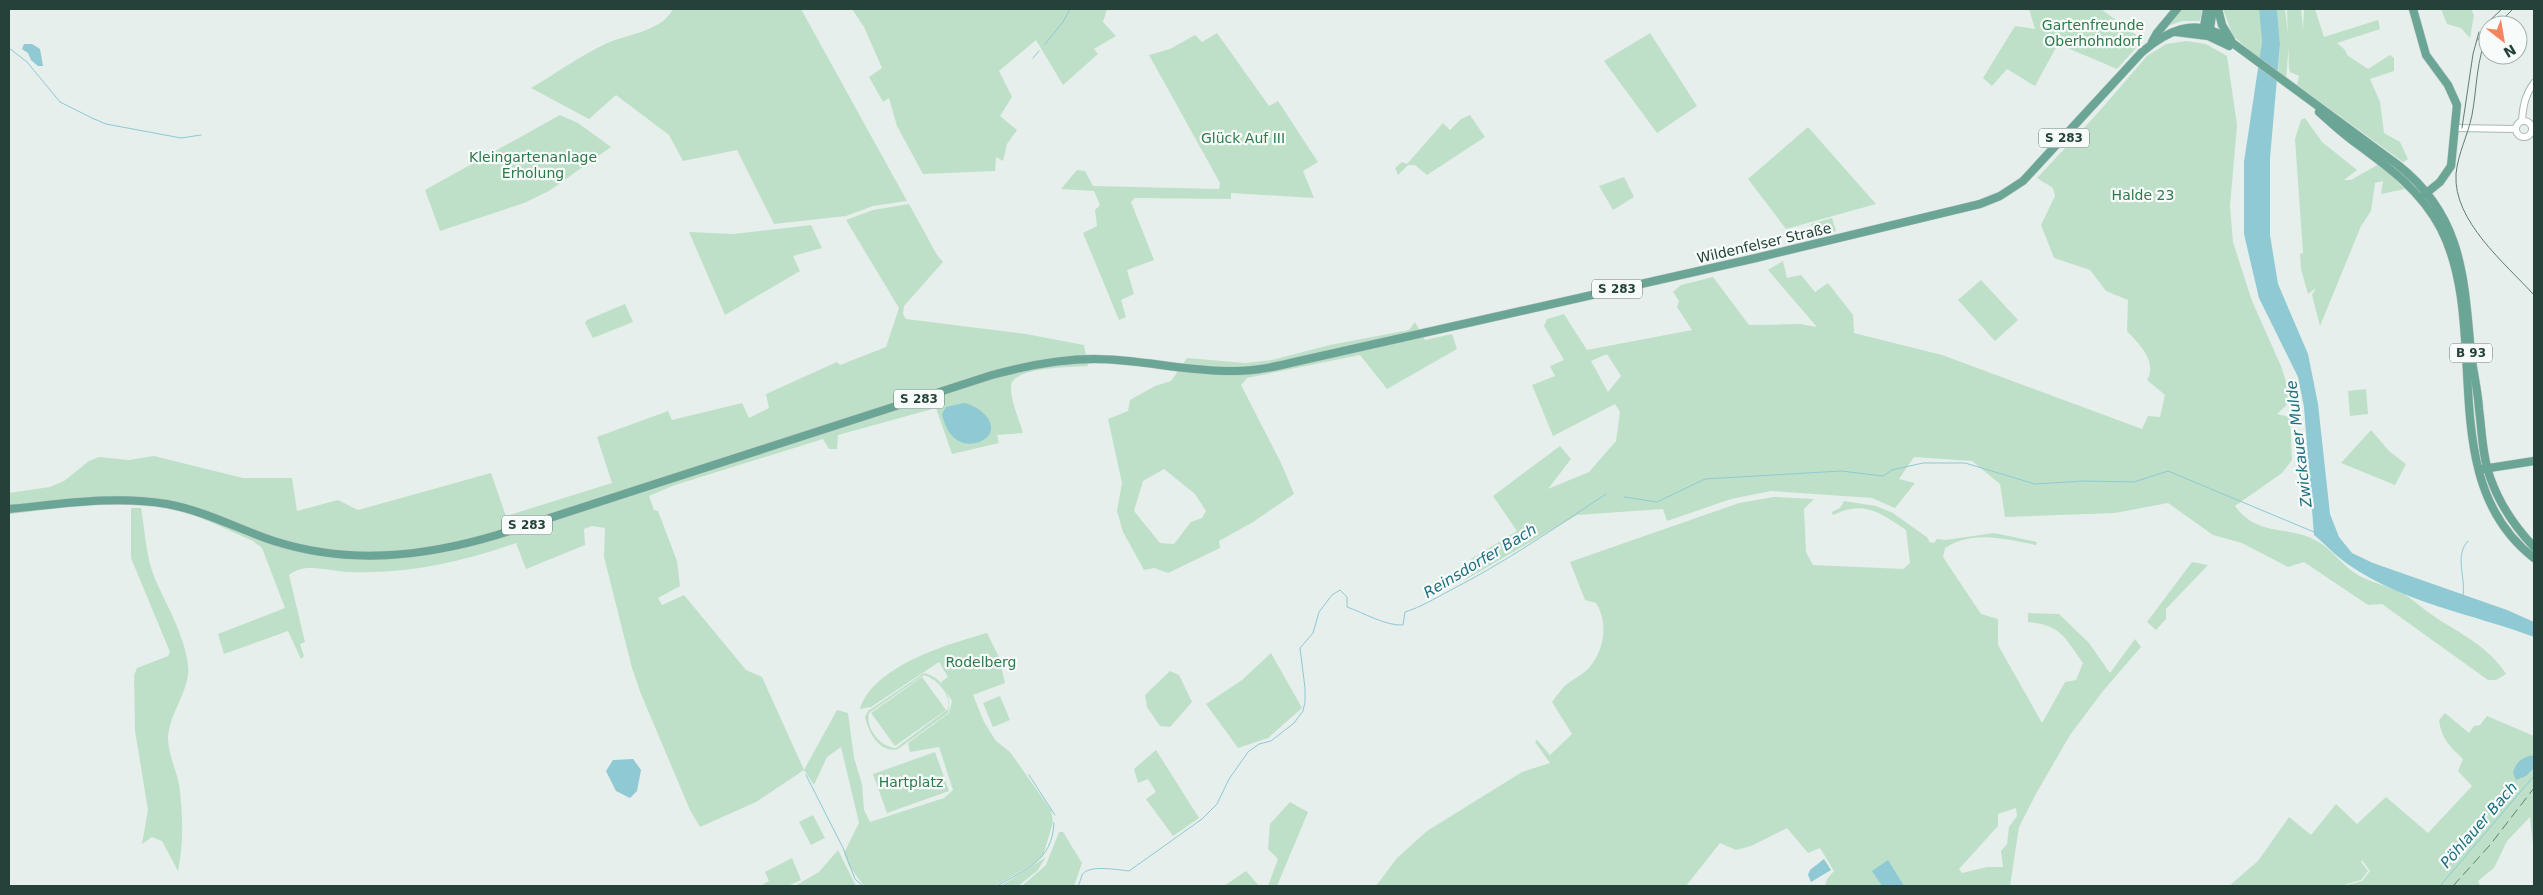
<svg xmlns="http://www.w3.org/2000/svg" width="2543" height="895" font-family="'DejaVu Sans',sans-serif">
  <style>
    .green { fill: #bfe0c8; fill-rule: evenodd }
    .water { fill: #8ec9d4 }
    .lines { fill: none; stroke-linecap: round; stroke-linejoin: round }
    .stream { stroke: #8ec9d4; stroke-width: 1 }
    .minor-casing { stroke: #a8b8b2; stroke-width: 8 }
    .major-casing { stroke: #c2cac8; stroke-width: 9 }
    .minor { stroke: #fff; stroke-width: 6 }
    .major { stroke: #6aa596; stroke-width: 8 }
    .tram { stroke: #5f7d75; stroke-width: 1 }
    .rail { stroke: #5f7d75; stroke-width: 1; stroke-dasharray: 10 5; stroke-linecap: butt }
    .labels { text-anchor: middle; dominant-baseline: central; stroke-width: 4.5; stroke-linejoin: round; paint-order: stroke }
    .shield { fill: #f7fbf9; stroke: #637a73; stroke-width: 1 }
    .shield-label { font-size: 12px; font-weight: bold; fill: #24423a }
    .park-label { font-size: 14px; fill: #2d7a4b; stroke: #f7fbf9 }
    .street-label { font-size: 14px; fill: #24423a; stroke: #f7fbf9 }
    .water-label { font-size: 15px; font-style: italic; fill: #1c6f80; stroke: #f7fbf9 }
  </style>
  <rect width="100%" height="100%" fill="#e6efeb"/>
  <!-- green -->
  <g class="green">
    <path d="M673,9H801L907,201L873,206L846,216L774,224L737,150L683,161L669,135L616,95L589,119L531,88C555,74 580,56 605,44C627,34 661,32 673,9Z"/>
    <polygon points="852,9 1107,9 1103,22 1116,36 1094,49 1098,54 1063,85 1036,40 999,71 1012,97 1000,116 1017,130 1007,144 1003,161 996,157 995,171 923,174 897,126 889,98 883,102 869,77 882,68 864,27"/>
    <polygon points="2029,9 2101,9 2143,40 2117,69 2058,44 2035,86 2007,69 1992,86 1983,78 2015,26 2035,29"/>
    <polygon points="2179,9 2202,9 2200,21 2182,21 2162,28"/>
    <polygon points="2223,9 2259,9 2262,42 2260,59 2233,36"/>
    <polygon points="2277,9 2285,9 2289,42 2286,79 2278,72 2280,44"/>
    <polygon points="2287,9 2301,9 2303,30 2304,9 2315,9 2324,37 2378,20 2380,29 2337,43 2345,50 2347,55 2368,69 2390,55 2394,58 2394,71 2370,79 2380,102 2384,133 2400,142 2408,159 2403,162 2297,85 2299,76 2290,72 2289,68"/>
    <polygon points="2441,9 2471,9 2474,15 2470,38 2461,28 2447,24"/>
    <polygon points="1217,33 1269,106 1278,101 1318,162 1303,171 1314,198 1231,193 1231,199 1135,198 1131,202 1154,260 1127,270 1134,294 1121,300 1126,317 1119,320 1083,233 1097,226 1095,210 1100,205 1094,191 1061,189 1077,170 1085,171 1093,186 1219,189 1220,183 1149,55 1170,49 1195,35 1202,42"/>
    <polygon points="1650,33 1697,106 1657,133 1604,61"/>
    <path d="M2186,41L2206,44L2227,56L2237,125L2230,206L2233,242L2252,301L2281,366L2292,400L2277,414L2290,417L2292,460L2282,473L2235,506C2258,537 2284,525 2313,539C2331,547 2341,565 2358,575C2372,583 2389,586 2404,594C2415,601 2424,610 2435,617C2461,634 2489,647 2506,674L2496,680H2488L2382,604L2368,605L2304,562L2288,567L2242,543L2213,535L2168,503L2115,513L2005,517L2000,484L1972,461L1914,457L1899,479L1915,483L1895,508L1872,498L1771,491L1731,499L1667,521L1663,509L1577,515L1465,580L1471,559L1517,531L1493,496L1560,446L1571,459L1548,489L1589,472L1616,441L1620,412L1615,404L1553,436L1532,385L1555,376L1550,366L1564,360L1544,326L1547,319L1564,314L1587,350L1692,330L1677,307L1679,301L1673,292L1681,285L1713,277L1749,325L1800,324L1817,327L1768,270L1783,261L1787,278L1801,275L1815,292L1828,283L1853,315L1854,333L1942,355L2142,429L2148,416L2160,417L2165,395L2147,380C2158,362 2139,344 2127,331L2128,300L2106,291L2090,270L2054,258L2041,225L2055,196L2053,188L2037,178L2096,115L2147,56L2166,44ZM1607,354L1621,376L1608,392L1591,361Z"/>
    <polygon points="560,115 578,123 611,147 549,191 524,203 440,231 425,190"/>
    <polygon points="1470,115 1485,137 1427,175 1415,165 1408,165 1398,175 1395,168 1402,162 1407,164 1443,123 1450,130 1461,119"/>
    <polygon points="2305,118 2322,142 2357,170 2344,180 2351,180 2379,164 2405,189 2381,194 2383,181 2375,183 2371,211 2361,226 2320,326 2312,295 2316,288 2308,294 2301,269 2300,254 2303,253 2295,139 2301,120"/>
    <polygon points="1808,127 1876,204 1786,229 1748,179"/>
    <polygon points="1624,177 1634,197 1613,210 1599,186"/>
    <path d="M909,204L937,255L943,262L904,306L903,314L906,319L1026,334L1084,345L1088,366C1072,367 1010,367 1011,387C1011,402 1019,419 1023,433L997,435L999,443L952,454L936,408L838,435L837,449H829L823,439L675,485L649,496L654,510L658,511L677,561L680,586L658,598L662,605L684,595L746,670L762,677L804,770L837,710L848,713L854,758L862,784L864,810L870,822L944,798L953,790L939,747L910,752L908,743L949,713L952,701L941,682L948,677L939,662L871,707L860,709C873,666 948,644 987,633L999,657L1005,683L973,695L984,722L996,741L1010,752L1051,810L1053,822L1043,856L1035,863L995,886H864L849,866L844,853L859,823L841,747L827,757L814,785L804,770L756,802L700,827L690,810L641,694L632,668L604,557L605,528L592,526L584,529L585,545L526,569L516,543C462,562 409,574 351,572C331,572 305,561 289,575L305,642L300,644L304,656L301,659L288,631L224,654L218,634L285,608L262,548L253,541C223,528 193,512 161,506C111,498 58,509 9,514V493L50,487L64,481L89,461L99,457L129,460L154,456L243,478H292L297,511L338,500L358,510L491,473L506,516L612,483L597,437L668,411L672,420L742,403L749,418L769,408L766,394L837,362L840,365L886,347L899,308L846,220L873,210Z"/>
    <polygon points="1832,218 1836,231 1815,238 1811,224"/>
    <polygon points="811,225 822,248 793,256 800,271 725,315 689,232 733,234"/>
    <polygon points="1981,280 2018,320 1995,341 1958,300"/>
    <polygon points="625,304 633,322 593,338 585,323 587,320"/>
    <path d="M1415,322L1425,340L1452,334L1457,349L1387,389L1360,355L1247,378L1241,385L1282,465L1294,494L1253,522L1219,541L1220,548L1168,573L1154,568L1144,570L1123,532L1117,511L1122,483L1108,419L1128,411L1130,400L1155,386L1171,381L1187,358L1245,363L1272,360L1330,345L1409,330ZM1164,469L1195,494L1206,511L1202,518L1191,522L1174,544L1160,543L1134,511L1143,481Z"/>
    <polygon points="2366,389 2368,414 2350,416 2348,391"/>
    <polygon points="2371,430 2389,451 2406,464 2395,485 2341,463"/>
    <path d="M1774,497L1814,499L1804,509L1806,552L1813,565L1903,569L1910,563L1906,530C1879,512 1865,500 1833,515L1832,512L1840,508L1844,501L1876,506L1893,513L1928,538L1929,542L1934,543L1937,539L1945,540L1994,533L2037,542L2036,545C2004,539 1974,530 1945,548L1943,557L1981,614L1998,619V645L2042,723L2065,682L2076,680L2083,663C2065,638 2062,625 2028,622V613L2059,614L2089,643L2110,673L2135,639L2141,647L2103,691L2070,735L2037,792L2019,827L2010,886H1825L1827,879L1834,871L1820,848L1808,853L1787,828L1751,846L1736,850L1720,843L1686,886H1376L1397,858L1427,831L1522,772L1550,763L1535,742L1537,740L1550,755L1572,734L1552,702C1557,696 1561,689 1567,684C1574,679 1583,674 1589,668C1604,650 1609,624 1596,603L1585,600L1570,562L1739,503ZM2016,808L2017,816L2009,827L2007,844L2001,851L2003,867H1987L1962,873L1959,869L1998,826V814Z"/>
    <path d="M131,508H141C145,531 146,557 155,579C166,604 191,647 188,675C185,697 168,717 168,740C169,755 176,770 179,784C183,814 184,842 178,871L162,841L152,837L142,844L148,810L135,731L134,675L137,668L168,656L170,652L131,558Z"/>
    <polygon points="2192,562 2208,565 2166,609 2166,619 2156,630 2147,622"/>
    <polygon points="1271,653 1302,708 1268,738 1238,748 1206,704 1242,680"/>
    <polygon points="1170,671 1179,675 1192,702 1170,727 1160,726 1147,707 1145,695"/>
    <path d="M924,673C942,677 953,695 948,713L898,749C880,754 868,732 865,717L868,711ZM924,675C937,679 952,695 948,709L896,748C881,748 865,728 869,713Z"/>
    <polygon points="922,677 946,710 895,746 871,713"/>
    <polygon points="1000,696 1010,720 993,727 983,703"/>
    <path d="M2445,713L2469,733L2474,726L2480,725L2487,716L2534,736V855L2530,817L2507,841L2494,868L2478,881L2480,886H2344L2362,881L2370,871L2362,860L2361,862L2368,871L2361,880L2341,886H2229L2258,861L2289,817L2311,835L2336,804L2357,824L2386,797L2428,833L2472,786L2458,771L2463,759C2450,747 2441,738 2439,720Z"/>
    <polygon points="1156,750 1199,818 1173,836 1146,799 1156,792 1148,779 1138,783 1134,769"/>
    <polygon points="935,752 949,791 887,813 873,774"/>
    <polygon points="1290,802 1308,812 1277,886 1268,886 1278,859 1268,849 1270,824"/>
    <polygon points="813,815 825,838 811,845 799,822"/>
    <polygon points="1059,832 1063,832 1082,863 1074,886 1022,886 1046,865"/>
    <polygon points="838,850 856,886 795,886 819,872"/>
    <polygon points="1046,857 1037,871 1018,886 1000,886"/>
    <polygon points="792,858 801,880 788,886 764,886 763,884 769,881 765,872"/>
    <polygon points="1246,871 1259,886 1224,886"/>
  </g>
  <!-- water -->
  <g class="water">
    <path d="M2259,9H2277L2280,44L2270,158V235L2278,284L2308,354L2318,404L2330,514L2339,537L2352,553L2373,563L2507,610L2534,622V637C2473,614 2404,603 2349,565C2337,557 2326,545 2314,535L2304,407L2298,377L2259,298L2244,234V162L2262,42Z"/>
    <polygon points="24,44 32,44 40,49 43,66 38,66 31,60 28,53 22,49"/>
    <path d="M964,403C975,405 998,419 989,435C986,439 980,442 976,443C956,447 946,432 942,414L946,407Z"/>
    <path d="M2534,755V768L2526,776L2516,780L2513,773C2516,761 2523,757 2534,755Z"/>
    <polygon points="633,759 641,770 637,791 630,798 616,791 606,771 613,760"/>
    <polygon points="1824,859 1831,870 1811,882 1808,875 1810,870"/>
    <polygon points="1888,860 1904,886 1882,886 1872,871"/>
  </g>
  <g class="lines">
    <!-- stream -->
    <g class="stream">
      <polyline points="1045,44 1063,22 1070,9"/>
      <polyline points="9,48 27,62 60,102 92,118 106,124 181,138 201,135"/>
      <polyline points="1033,58 1039,51"/>
      <polyline points="1624,497 1657,502 1705,479 1841,471 1883,476 1892,470 1923,463 1965,463 2035,484 2083,481 2134,482 2168,471 2314,532"/>
      <path d="M2463,595C2466,577 2454,556 2468,541"/>
      <polyline points="806,775 843,848 855,879 863,886"/>
      <polyline points="1029,775 1055,815"/>
      <path d="M997,886C1026,868 1052,862 1054,823"/>
      <path d="M1078,886C1080,883 1081,878 1082,875C1088,864 1119,870 1129,871L1202,819L1217,804L1229,779L1248,752L1259,744L1271,741L1294,723L1303,711L1305,702V688L1300,648L1313,633L1319,612L1332,595L1340,590L1347,597V607C1364,613 1386,626 1403,625L1405,612C1421,607 1434,599 1449,591C1504,563 1555,528 1606,494"/>
      <polyline points="2440,886 2534,776"/>
    </g>
    <defs>
      <g id="minor">
        <path d="M2522,121C2523,106 2525,95 2534,83"/>
        <circle cx="2524" cy="129" r="8"/>
        <polyline points="2455,128 2516,129"/>
      </g>
      <g id="major">
        <polyline points="2218,9 2222,25 2231,40"/>
        <polyline points="2413,9 2426,55 2448,85 2457,105 2451,166 2440,182 2424,195"/>
        <polyline points="2176,32 2208,36 2229,46"/>
        <polyline points="2203,33 2207,9"/>
        <polyline points="2209,34 2213,9"/>
        <polyline points="2152,42 2157,33 2177,9"/>
        <path d="M2319,112C2330,122 2341,132 2353,141C2387,166 2421,190 2441,229C2492,330 2433,480 2534,558"/>
        <polyline points="2483,469 2534,461"/>
        <path d="M9,509C61,504 115,495 167,504C205,511 238,529 274,541C349,565 423,557 497,535L992,375C1025,366 1059,359 1094,359C1141,359 1187,372 1235,371C1257,371 1278,366 1299,361L1756,258L1980,204L2000,196L2023,181L2142,52C2167,31 2193,18 2223,36L2398,165C2463,216 2464,278 2471,353C2473,372 2478,390 2479,409C2482,431 2482,455 2490,477C2499,503 2515,527 2534,547"/>
      </g>
    </defs>
    <!-- minor casing -->
    <use href="#minor" class="minor-casing"/>
    <!-- major casing -->
    <use href="#major" class="major-casing"/>
    <!-- minor -->
    <use href="#minor" class="minor"/>
    <!-- major -->
    <use href="#major" class="major"/>
    <!-- tram -->
    <g class="tram">
      <polyline points="2497,25 2513,9"/>
      <path d="M2488,34C2476,59 2477,89 2472,115C2468,135 2458,153 2456,174C2453,221 2505,263 2534,295"/>
      <polyline points="2478,40 2487,23 2502,9"/>
      <polyline points="2462,128 2473,54 2479,32"/>
    </g>
    <!-- rail -->
    <polyline class="rail" points="2453,886 2490,845 2534,788"/>
  </g>
  <g class="labels">
    <!-- shield labels -->
    <g class="shield">
      <rect x="2039" y="128.5" width="50" height="19" rx="4"/>
      <rect x="1592" y="279.5" width="50" height="19" rx="4"/>
      <rect x="2450" y="343.5" width="42" height="19" rx="4"/>
      <rect x="894" y="389.5" width="50" height="19" rx="4"/>
      <rect x="502" y="515.5" width="50" height="19" rx="4"/>
    </g>
    <g class="shield-label">
      <text x="2064" y="138">S 283</text>
      <text x="1617" y="289">S 283</text>
      <text x="2471" y="353">B 93</text>
      <text x="919" y="399">S 283</text>
      <text x="527" y="525">S 283</text>
    </g>
    <!-- park labels -->
    <g class="park-label">
      <text x="2093" y="25">Gartenfreunde<tspan x="2093" dy="16">Oberhohndorf</tspan></text>
      <text x="1243" y="138">Glück Auf III</text>
      <text x="533" y="157">Kleingartenanlage<tspan x="533" dy="16">Erholung</tspan></text>
      <text x="2143" y="195">Halde 23</text>
      <text x="981" y="662">Rodelberg</text>
      <text x="911" y="782">Hartplatz</text>
    </g>
    <!-- street labels -->
    <g class="street-label">
      <text transform="translate(1764 243) rotate(-13)">Wildenfelser Straße</text>
    </g>
    <!-- water labels -->
    <g class="water-label">
      <text transform="translate(2299 444) rotate(-97)">Zwickauer Mulde</text>
      <text transform="translate(1480 561) rotate(-31)">Reinsdorfer Bach</text>
      <text transform="translate(2479 825) rotate(-49)">Pöhlauer Bach</text>
    </g>
  </g>
  <!-- border -->
  <rect width="2543" height="895" fill="none" stroke="#24423a" stroke-width="20"/>
  <!-- north arrow -->
  <g transform="translate(2503 40) rotate(149)"><circle r="24" fill="#f7fbf9" stroke="#a3b1ad"/>
  <path d="M0-4L9 19L0 12L-9 19Z" fill="#f4845f"/>
  <text y="-8" font-size="14" font-weight="bold" text-anchor="middle" fill="#24423a">N</text>
  </g>
</svg>
